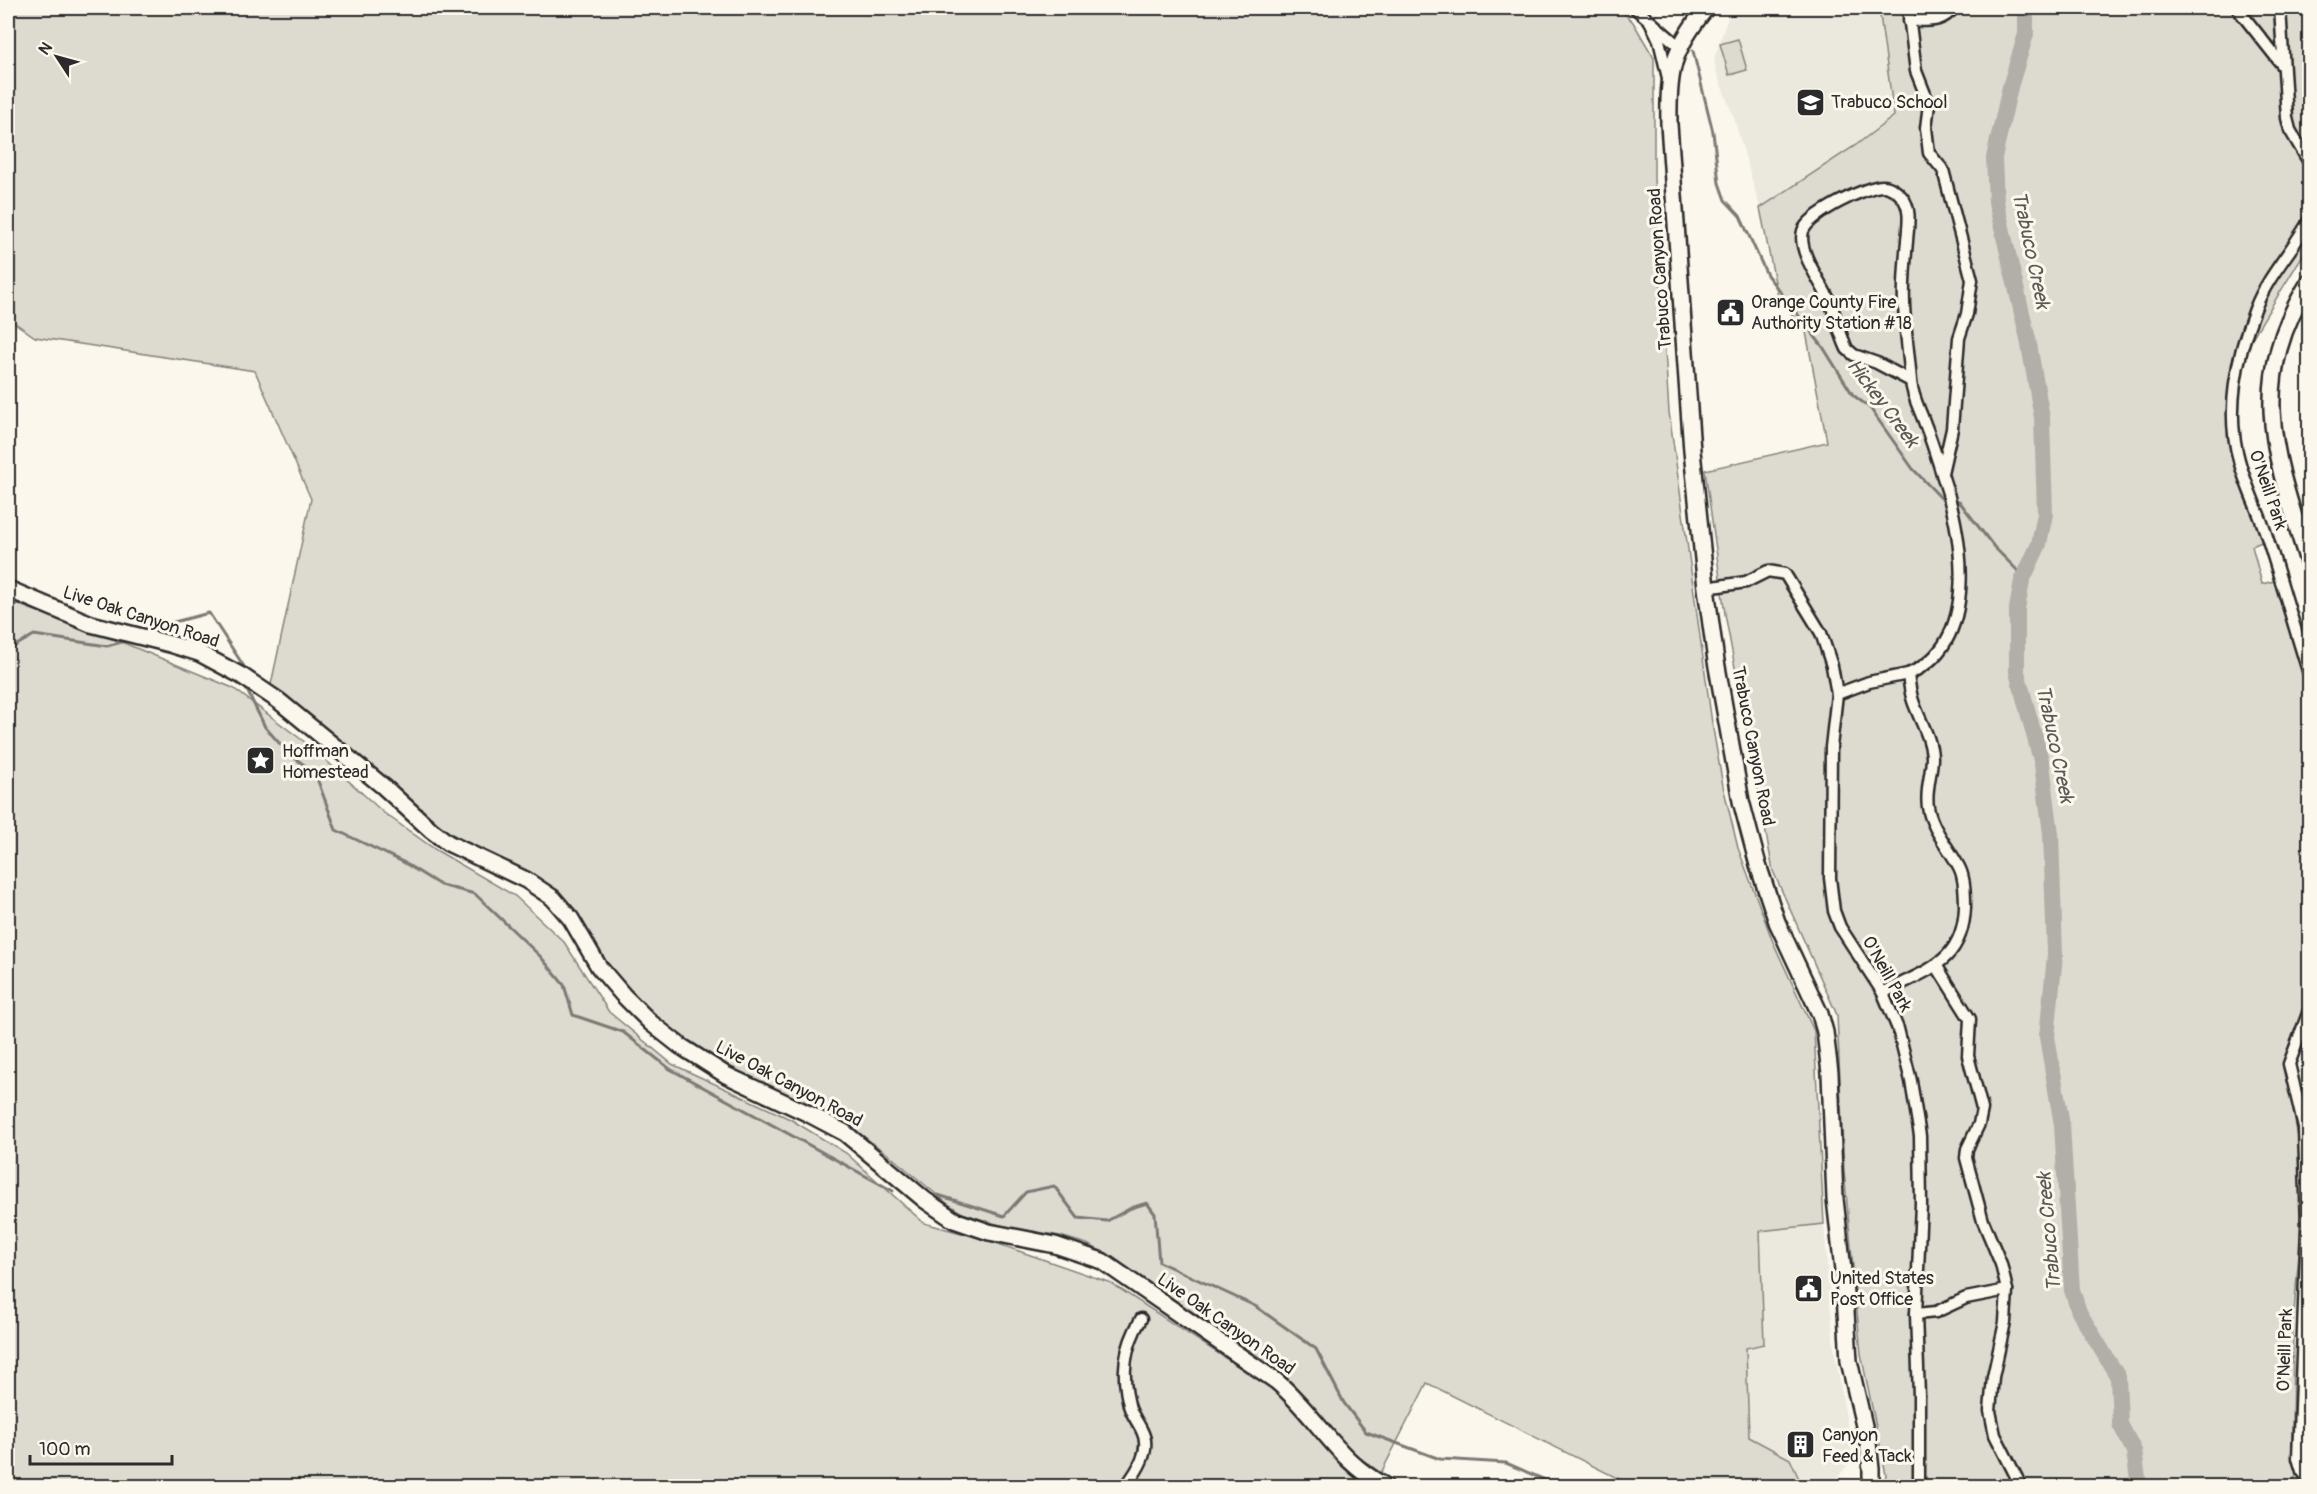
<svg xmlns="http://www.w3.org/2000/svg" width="2317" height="1494" font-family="Pangolin,sans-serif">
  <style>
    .built { fill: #ebe8de }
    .green { fill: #dddad0; stroke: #84827e; stroke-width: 1.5 }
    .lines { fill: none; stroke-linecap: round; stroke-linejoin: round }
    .stream { stroke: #7b7a75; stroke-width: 3 }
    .river { stroke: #b1afa7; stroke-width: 16 }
    .street-casing { stroke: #2b2b2b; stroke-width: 15 }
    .secondary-casing { stroke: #2b2b2b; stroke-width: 20 }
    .street { stroke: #fbf7ec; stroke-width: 10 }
    .secondary { stroke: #fbf7ec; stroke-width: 15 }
    .labels { text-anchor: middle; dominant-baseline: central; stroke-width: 6; stroke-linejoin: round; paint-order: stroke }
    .poi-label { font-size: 18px; fill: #2b2b2b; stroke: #fbf7ec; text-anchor: start }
    .street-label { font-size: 18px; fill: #2b2b2b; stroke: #fbf7ec }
    .water-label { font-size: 20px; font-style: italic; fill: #5a5956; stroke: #fbf7ec }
  </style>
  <rect width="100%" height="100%" fill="#fbf7ec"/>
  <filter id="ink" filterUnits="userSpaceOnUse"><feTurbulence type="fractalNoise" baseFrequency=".0167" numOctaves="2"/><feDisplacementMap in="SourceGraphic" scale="12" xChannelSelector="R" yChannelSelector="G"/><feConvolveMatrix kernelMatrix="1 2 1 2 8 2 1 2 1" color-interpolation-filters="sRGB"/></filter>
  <g filter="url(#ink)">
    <!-- built -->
    <g class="built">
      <polygon points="1731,8 1879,8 1894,116 1856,145 1760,208 1734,118 1716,71 1714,59"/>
      <polygon points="1824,1224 1834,1348 1853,1458 1831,1486 1813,1486 1800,1481 1790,1459 1749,1437 1746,1348 1764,1343 1760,1231"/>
    </g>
    <!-- green -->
    <g class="green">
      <polygon points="8,8 1618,8 1633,22 1654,58 1654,178 1669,412 1712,723 1723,786 1738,848 1773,942 1814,1031 1824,1224 1760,1231 1764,1344 1746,1348 1749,1437 1790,1459 1800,1481 1813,1486 1633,1486 1427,1383 1381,1473 1351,1451 1287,1378 1261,1358 1110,1256 1087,1244 1060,1236 999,1225 962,1213 948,1204 889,1155 839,1119 750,1079 698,1047 654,1017 633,997 597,952 507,864 443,829 382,775 270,689 311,499 255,371 35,337 8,318"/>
      <polygon points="1879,8 2309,8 2309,245 2241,356 2229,436 2241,485 2264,541 2252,546 2262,584 2274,581 2309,694 2310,910 2307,921 2310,926 2309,995 2285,1062 2300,1150 2302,1217 2293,1324 2292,1453 2297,1473 2292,1484 2294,1486 1883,1486 1886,1475 1861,1354 1844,1171 1837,1015 1773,871 1725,614 1705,470 1827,442 1806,332 1778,297 1760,208 1856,145 1894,116"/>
      <polygon points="1738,39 1747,70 1729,75 1720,44"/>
      <polygon points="8,601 119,641 233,688 310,746 384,813 436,850 515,896 564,942 609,1012 672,1064 790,1119 846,1153 924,1223 987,1240 1111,1283 1274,1390 1344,1464 1379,1486 8,1486"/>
    </g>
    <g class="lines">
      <!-- stream -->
      <g class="stream">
        <polyline points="1677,8 1680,13"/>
        <polyline points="1693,51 1713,132 1719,183 1725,200 1740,216 1767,275 1823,347 1853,395 1870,408 1913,469 1941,498 1946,499"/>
        <polyline points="1953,500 1959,501 1994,547 2018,571 2022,581"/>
        <polyline points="147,629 209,613 245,668"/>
        <polyline points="8,650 34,635 107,646 129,640"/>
        <polyline points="246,688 265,727 288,753 315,773 336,830 403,862 440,885 475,894 540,956 564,985 573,1015 623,1032 670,1069 893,1191"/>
        <polyline points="938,1195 1004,1216 1026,1192 1054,1186 1078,1218 1107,1221 1131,1208 1147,1203 1155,1214 1159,1262 1255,1306 1316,1349 1344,1403 1366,1432 1440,1459 1506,1463 1559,1486"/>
      </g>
      <!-- river -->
      <polyline class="river" points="2026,8 2026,34 2010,87 1994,158 1996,202 2028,339 2042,418 2045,514 2039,544 2022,581 2017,609 2017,672 2042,764 2051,834 2055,955 2047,1037 2062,1125 2072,1290 2079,1312 2118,1377 2120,1424 2134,1451 2139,1486"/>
      <defs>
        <g id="street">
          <polyline points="1635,8 1680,47"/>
          <polyline points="1908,8 1916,71 1929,104 1926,128 1929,153 1943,170 1972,280 1967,314 1959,338 1952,429 1942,473"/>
          <polyline points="2237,8 2283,66"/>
          <polyline points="2280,8 2287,118 2290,130 2310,164"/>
          <polyline points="1650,21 1659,40 1668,78"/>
          <path d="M1909,21C1929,20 1940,24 1954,8"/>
          <path d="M2310,219C2293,250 2268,275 2255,309C2237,355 2225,411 2239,460C2246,487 2259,511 2267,537C2282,583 2295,630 2310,677"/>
          <polyline points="1706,588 1746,582 1768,571 1785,574 1821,633 1832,666 1837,694 1831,747 1830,878 1834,911 1840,927 1883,993 1898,1029 1911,1081 1920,1136 1921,1204 1916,1314 1919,1396 1919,1486"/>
          <polyline points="1837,694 1869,682 1908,674"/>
          <polyline points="1936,965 1970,1019 1968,1056 1982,1109 1979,1124 1967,1149 1966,1158 1983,1221 2001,1264 2007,1290 2005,1322 1993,1377 1990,1411 1995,1435 2021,1486"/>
          <path d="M1883,993C1925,970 1963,964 1965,907C1965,895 1965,878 1959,867C1949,848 1931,828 1928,807C1925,791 1932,773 1932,757C1931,737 1919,719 1913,701C1910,692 1909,683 1908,674C1983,643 1962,531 1941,471C1936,455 1931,439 1925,424C1920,410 1912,396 1911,381C1909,355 1905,330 1904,304C1903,283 1905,262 1907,241C1908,226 1912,209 1902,197C1898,192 1890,186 1883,186C1866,186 1809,214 1803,231C1797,252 1822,283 1830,302C1836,317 1840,334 1847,349L1854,355L1877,363L1911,381"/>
          <polyline points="2310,1008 2289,1064 2304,1128 2307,1227 2298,1458 2302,1471 2310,1481"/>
          <polyline points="1916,1314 1936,1312 1966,1298 2007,1290"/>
          <path d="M1126,1486C1137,1471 1152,1450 1142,1431C1138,1422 1131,1414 1129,1405C1121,1373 1124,1348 1141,1319"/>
        </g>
        <g id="secondary">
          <path d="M1706,8C1672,51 1668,70 1669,124L1692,451L1706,588L1716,661L1741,801L1758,865L1777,922L1820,1014L1825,1032L1830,1073L1835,1199L1844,1279L1849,1361L1868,1443L1871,1469V1486"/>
          <path d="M2310,281C2244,385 2277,461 2310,568"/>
          <path d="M8,589L91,624L170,644L199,653L242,676L279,701L384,787L431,830L448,843L526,880L553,898L571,919L599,967L623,995L651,1023L679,1045L726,1075L809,1114L845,1133L925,1200L954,1220L989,1232L1055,1245L1102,1261L1276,1381C1315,1413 1338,1463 1385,1486"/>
        </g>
      </defs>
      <!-- street casing -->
      <use href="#street" class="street-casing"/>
      <!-- secondary casing -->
      <use href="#secondary" class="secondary-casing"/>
      <!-- street -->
      <use href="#street" class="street"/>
      <!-- secondary -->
      <use href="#secondary" class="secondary"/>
    </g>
  </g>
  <!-- icons -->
  <defs>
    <symbol id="school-square" viewBox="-11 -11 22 22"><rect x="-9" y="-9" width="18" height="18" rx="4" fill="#2b2b2b" stroke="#fbf7ec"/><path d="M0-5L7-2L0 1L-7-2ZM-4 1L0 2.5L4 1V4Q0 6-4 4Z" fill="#fff"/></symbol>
    <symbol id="civic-square" viewBox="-11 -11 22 22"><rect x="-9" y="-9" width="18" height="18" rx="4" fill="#2b2b2b" stroke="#fbf7ec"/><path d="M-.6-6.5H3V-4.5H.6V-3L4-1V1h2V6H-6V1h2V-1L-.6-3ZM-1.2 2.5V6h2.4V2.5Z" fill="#fff"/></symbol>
    <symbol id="sight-square" viewBox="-11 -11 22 22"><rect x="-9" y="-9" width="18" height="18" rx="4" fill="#2b2b2b" stroke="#fbf7ec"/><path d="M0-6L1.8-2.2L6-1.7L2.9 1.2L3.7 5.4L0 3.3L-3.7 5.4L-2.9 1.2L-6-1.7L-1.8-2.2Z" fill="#fff"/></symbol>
    <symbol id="building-square" viewBox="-11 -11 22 22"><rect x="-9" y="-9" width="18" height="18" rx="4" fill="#2b2b2b" stroke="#fbf7ec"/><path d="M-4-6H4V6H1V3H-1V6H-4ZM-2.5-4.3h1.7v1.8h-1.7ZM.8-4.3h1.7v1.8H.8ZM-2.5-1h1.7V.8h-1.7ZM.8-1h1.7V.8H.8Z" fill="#fff"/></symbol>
  </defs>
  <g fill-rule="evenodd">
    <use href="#school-square" x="1794" y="86" width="33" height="33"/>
    <use href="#civic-square" x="1714" y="296" width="33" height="33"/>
    <use href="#sight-square" x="244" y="744" width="33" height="33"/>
    <use href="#civic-square" x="1792" y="1272" width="33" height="33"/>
    <use href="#building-square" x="1784" y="1428" width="33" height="33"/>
  </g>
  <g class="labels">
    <!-- poi labels -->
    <g class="poi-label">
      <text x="1831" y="102">Trabuco School</text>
      <text x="1751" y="302">Orange County Fire<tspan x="1751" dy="21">Authority Station #18</tspan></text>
      <text x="282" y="751">Hoffman<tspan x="282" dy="21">Homestead</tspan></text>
      <text x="1830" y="1278">United States<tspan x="1830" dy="21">Post Office</tspan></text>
      <text x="1822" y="1435">Canyon<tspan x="1822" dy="21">Feed &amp; Tack</tspan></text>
    </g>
    <!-- street labels -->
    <g class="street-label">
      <text transform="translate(1660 269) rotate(-94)">Trabuco Canyon Road</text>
      <text transform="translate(2268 490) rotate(71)">O'Neill Park</text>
      <text transform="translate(141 617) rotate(18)">Live Oak Canyon Road</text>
      <text transform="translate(1753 746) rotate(79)">Trabuco Canyon Road</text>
      <text transform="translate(1887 974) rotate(61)">O'Neill Park</text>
      <text transform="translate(789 1084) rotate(28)">Live Oak Canyon Road</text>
      <text transform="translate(1226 1324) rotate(35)">Live Oak Canyon Road</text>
      <text transform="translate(2285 1350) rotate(-88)">O'Neill Park</text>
    </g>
    <!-- water labels -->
    <g class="water-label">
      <text transform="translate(2031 250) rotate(78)">Trabuco Creek</text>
      <text transform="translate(1883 403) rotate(53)">Hickey Creek</text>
      <text transform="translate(2055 744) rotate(78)">Trabuco Creek</text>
      <text transform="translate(2049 1232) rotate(-95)">Trabuco Creek</text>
    </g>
  </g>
  <!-- margin -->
  <rect width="2317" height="1494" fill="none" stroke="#fbf7ec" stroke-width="30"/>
  <rect x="15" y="15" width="2287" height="1464" fill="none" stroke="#2b2b2b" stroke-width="2" filter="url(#ink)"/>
  <!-- north arrow -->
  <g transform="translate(57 57) rotate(306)" stroke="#fbf7ec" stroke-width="4.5" paint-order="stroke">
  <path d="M0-4.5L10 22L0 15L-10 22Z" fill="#2b2b2b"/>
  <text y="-9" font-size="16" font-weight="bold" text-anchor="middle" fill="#2b2b2b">N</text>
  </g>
  <!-- scale -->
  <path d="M30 1455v9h142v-9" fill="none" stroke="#2b2b2b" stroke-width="3"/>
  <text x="39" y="1455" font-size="18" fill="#2b2b2b" stroke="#fbf7ec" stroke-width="4.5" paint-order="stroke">100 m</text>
</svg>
